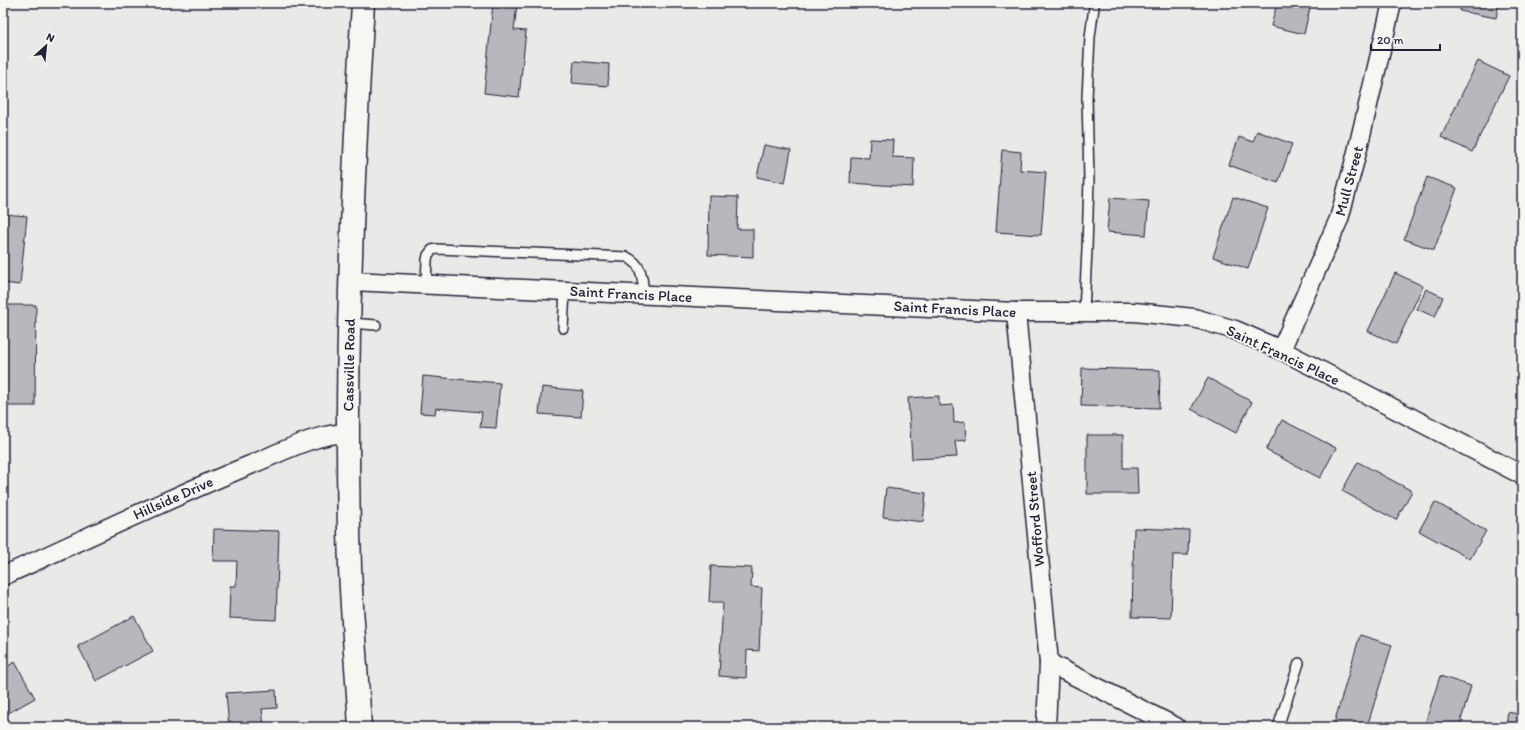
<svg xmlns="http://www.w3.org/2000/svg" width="1525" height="730" font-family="Itim,sans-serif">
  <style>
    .building { fill: #b8b8bc; stroke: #22223b }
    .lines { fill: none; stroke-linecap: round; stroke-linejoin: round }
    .service-casing { stroke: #22223b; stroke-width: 12 }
    .minor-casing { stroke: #22223b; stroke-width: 21 }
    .secondary-casing { stroke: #22223b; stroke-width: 25 }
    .service { stroke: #f6f6f2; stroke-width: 9 }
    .minor { stroke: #f6f6f2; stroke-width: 18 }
    .secondary { stroke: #f6f6f2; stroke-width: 22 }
    .labels { text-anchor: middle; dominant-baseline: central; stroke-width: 4; stroke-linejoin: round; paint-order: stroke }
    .street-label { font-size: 15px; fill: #22223b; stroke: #f6f6f2 }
  </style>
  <rect width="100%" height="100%" fill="#e9e9e7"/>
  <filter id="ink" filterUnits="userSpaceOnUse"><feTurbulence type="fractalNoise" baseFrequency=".025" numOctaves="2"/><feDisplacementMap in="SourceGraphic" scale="8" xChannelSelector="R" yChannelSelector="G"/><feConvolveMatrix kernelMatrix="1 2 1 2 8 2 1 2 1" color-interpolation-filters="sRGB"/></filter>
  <g filter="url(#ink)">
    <!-- building -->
    <g class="building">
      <polygon points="493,3 517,4 514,30 526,31 519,97 484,93"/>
      <polygon points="1277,3 1311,3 1304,34 1271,26"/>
      <polygon points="1461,3 1499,3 1496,18 1460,11"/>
      <polygon points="574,61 609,64 608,86 572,83"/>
      <polygon points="1478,61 1509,76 1472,152 1441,137"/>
      <polygon points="1257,131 1292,144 1278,183 1229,165 1239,137 1253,142"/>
      <polygon points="870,139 893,140 892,157 914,158 913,187 850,183 851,157 869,158"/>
      <polygon points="764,145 791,150 785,183 757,177"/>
      <polygon points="1002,150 1021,152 1020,170 1046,172 1041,235 996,232"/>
      <polygon points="1427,177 1457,188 1434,250 1404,239"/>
      <polygon points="709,196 738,197 737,229 753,229 753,257 708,255"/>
      <polygon points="1233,197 1268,208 1248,269 1213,257"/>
      <polygon points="1110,198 1149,201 1146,235 1107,232"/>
      <polygon points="3,214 27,216 20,285 3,283"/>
      <polygon points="1395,273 1423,286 1396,344 1368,331"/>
      <polygon points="1426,289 1443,297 1435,317 1417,309"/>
      <polygon points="3,305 36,305 35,406 3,406"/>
      <polygon points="1082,368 1160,370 1159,408 1081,406"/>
      <polygon points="423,376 500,383 496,428 480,427 482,412 436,408 435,414 420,413"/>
      <polygon points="1208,378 1252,402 1236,433 1191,409"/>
      <polygon points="542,387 583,391 581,417 539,414"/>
      <polygon points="939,396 939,406 953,405 954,423 965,422 966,440 955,441 957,457 912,459 908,398"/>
      <polygon points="1282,420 1336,448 1320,478 1266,450"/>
      <polygon points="1087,435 1123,435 1123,468 1137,468 1138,494 1087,494"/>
      <polygon points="1358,462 1412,491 1396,520 1342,491"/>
      <polygon points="886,488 926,493 923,522 883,517"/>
      <polygon points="1435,502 1486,531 1470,559 1419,531"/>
      <polygon points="1134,528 1189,530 1188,555 1173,555 1171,618 1132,617"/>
      <polygon points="214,529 279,531 276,620 229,618 230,586 236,586 237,561 213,561"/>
      <polygon points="711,566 752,568 751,587 762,588 759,651 747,650 746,678 719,676 723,602 709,602"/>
      <polygon points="134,616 153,651 96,681 78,646"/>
      <polygon points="1360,635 1392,645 1367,727 1333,727"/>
      <polygon points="15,662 35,698 3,716 3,669"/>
      <polygon points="1440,676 1471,686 1459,727 1424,727"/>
      <polygon points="276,690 277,708 262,709 264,727 229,727 226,693"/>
      <polygon points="1508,712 1522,715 1522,727 1506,727"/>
    </g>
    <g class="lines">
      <defs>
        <g id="service">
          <path d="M426,285L427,260L428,255L432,250L437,249L627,257C643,265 642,278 644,294"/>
          <polyline points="1084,312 1087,249 1089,179 1087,98 1090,37 1094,7"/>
          <polyline points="350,323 376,325"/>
          <polyline points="563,328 565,291"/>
          <polyline points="1278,727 1299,663"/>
        </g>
        <g id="minor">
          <polyline points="351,281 1016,312 1134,312 1194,318 1235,330 1281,350 1522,475"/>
          <polyline points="1016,312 1049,663 1046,727"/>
          <polyline points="1281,350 1339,219 1356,156 1392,3"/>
          <path d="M3,576C85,539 167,499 250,465C282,452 314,434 348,433"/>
          <polyline points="1049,663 1176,727"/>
        </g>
        <path id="secondary" d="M360,727C357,674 352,620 350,567C344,379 352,191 363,3"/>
      </defs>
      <!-- service casing -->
      <use href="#service" class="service-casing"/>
      <!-- minor casing -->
      <use href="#minor" class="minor-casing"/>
      <!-- secondary casing -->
      <use href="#secondary" class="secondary-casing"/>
      <!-- service -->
      <use href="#service" class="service"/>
      <!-- minor -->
      <use href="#minor" class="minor"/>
      <!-- secondary -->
      <use href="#secondary" class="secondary"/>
    </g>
  </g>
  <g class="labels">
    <!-- street labels -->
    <g class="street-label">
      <text transform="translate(1349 181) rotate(-75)">Mull Street</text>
      <text transform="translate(631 294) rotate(3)">Saint Francis Place</text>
      <text transform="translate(955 309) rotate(3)">Saint Francis Place</text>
      <text transform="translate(1283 355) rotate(25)">Saint Francis Place</text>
      <text transform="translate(349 365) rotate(-89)">Cassville Road</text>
      <text transform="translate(173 498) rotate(-24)">Hillside Drive</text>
      <text transform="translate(1035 519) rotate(-95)">Wofford Street</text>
    </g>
  </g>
  <!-- margin -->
  <rect width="1525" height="730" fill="none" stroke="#f6f6f2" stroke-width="16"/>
  <rect x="8" y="8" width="1509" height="714" fill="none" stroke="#22223b" stroke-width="1.5" filter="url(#ink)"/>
  <!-- north arrow -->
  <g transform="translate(46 46) rotate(27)" stroke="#f6f6f2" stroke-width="3" paint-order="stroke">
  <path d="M0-3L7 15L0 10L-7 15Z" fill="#22223b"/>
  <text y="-6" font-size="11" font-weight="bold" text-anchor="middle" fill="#22223b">N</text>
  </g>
  <!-- scale -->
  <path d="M1371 44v6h69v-6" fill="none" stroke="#22223b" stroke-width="2"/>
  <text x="1377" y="44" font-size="12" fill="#22223b" stroke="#f6f6f2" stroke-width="3" paint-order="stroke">20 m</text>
</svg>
